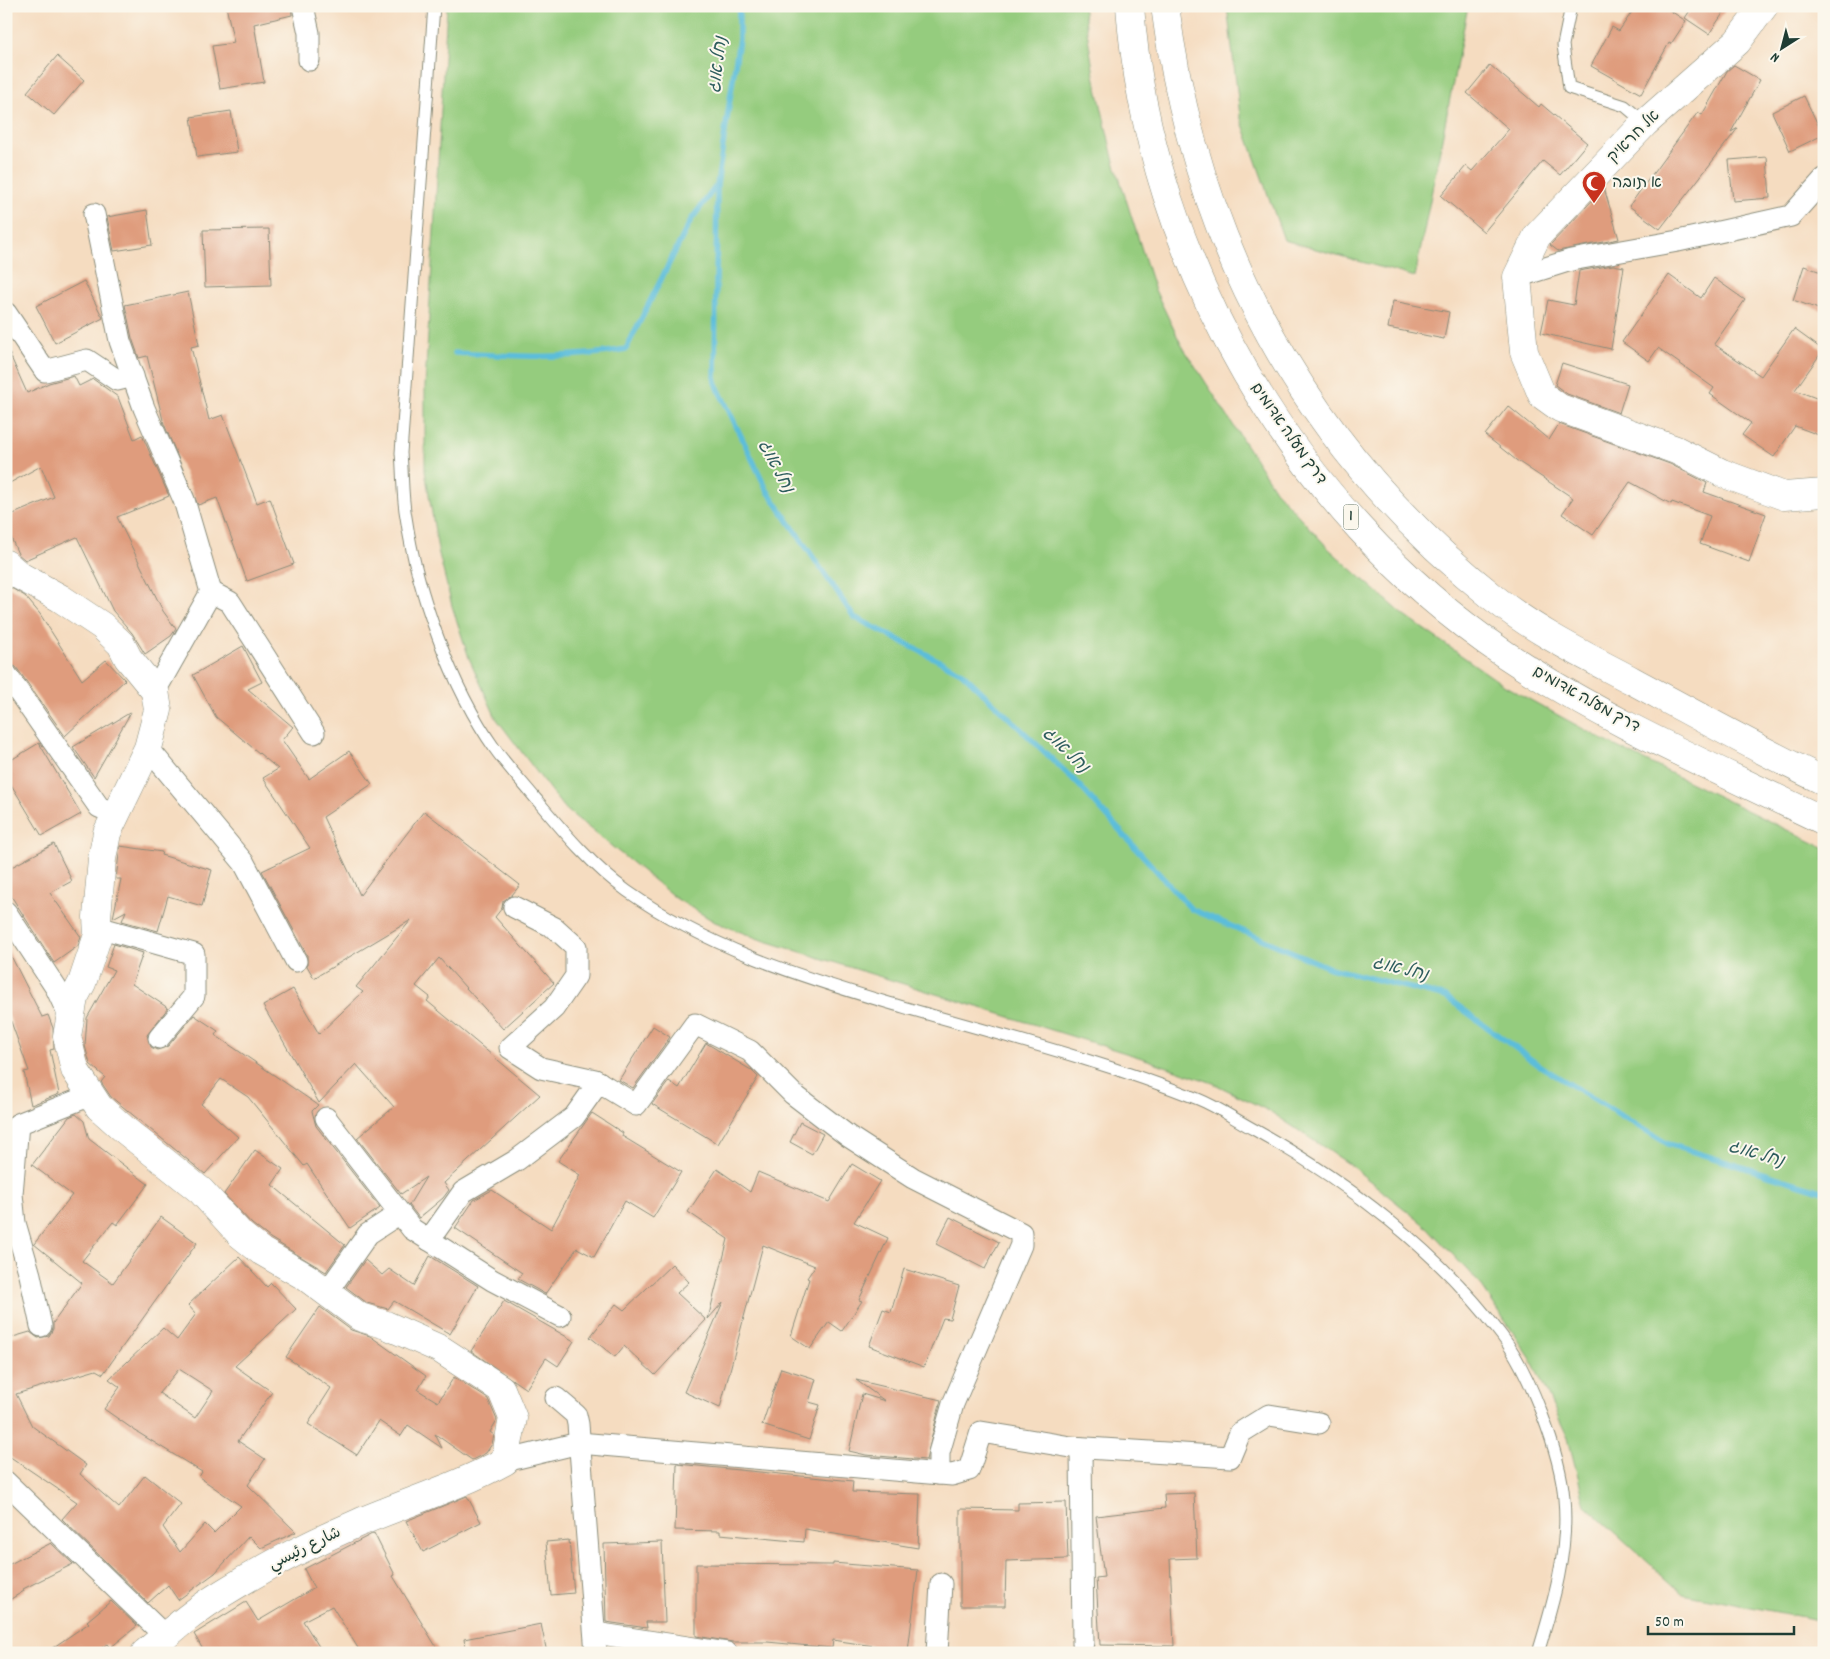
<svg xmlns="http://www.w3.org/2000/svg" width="1830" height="1659" font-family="Dekko,'Playpen Sans Arabic','Playpen Sans Hebrew',sans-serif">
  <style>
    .green { fill: #95cc7e; stroke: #5a8459 }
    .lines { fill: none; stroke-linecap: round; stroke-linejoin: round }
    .stream { stroke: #5cbdda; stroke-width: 5.5 }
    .building { fill: #df9c7d; fill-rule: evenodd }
    .lane-casing { stroke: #8a8c7a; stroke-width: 13 }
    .street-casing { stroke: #8a8c7a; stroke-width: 23 }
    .secondary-casing { stroke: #8a8c7a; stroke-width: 29 }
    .highway-casing { stroke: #8a8c7a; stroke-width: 29 }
    .lane { stroke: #fff; stroke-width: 11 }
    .street { stroke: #fff; stroke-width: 21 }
    .secondary { stroke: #fff; stroke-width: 28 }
    .highway { stroke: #fff; stroke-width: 28 }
    .labels { text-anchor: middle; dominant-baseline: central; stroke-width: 4; stroke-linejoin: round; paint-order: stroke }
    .shield { fill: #fbf7ec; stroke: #61756b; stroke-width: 1 }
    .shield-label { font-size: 15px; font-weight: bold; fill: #1f3d34 }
    .street-label { font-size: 16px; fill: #1f3d34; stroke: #fbf7ec }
    .poi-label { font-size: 16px; fill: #1f3d34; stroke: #fbf7ec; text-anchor: start }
    .water-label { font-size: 18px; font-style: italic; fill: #2e5d5e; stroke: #fbf7ec }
  </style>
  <rect width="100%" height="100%" fill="#fbf7ec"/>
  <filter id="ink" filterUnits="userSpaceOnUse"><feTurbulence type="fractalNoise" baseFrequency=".02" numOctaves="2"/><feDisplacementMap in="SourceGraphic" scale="10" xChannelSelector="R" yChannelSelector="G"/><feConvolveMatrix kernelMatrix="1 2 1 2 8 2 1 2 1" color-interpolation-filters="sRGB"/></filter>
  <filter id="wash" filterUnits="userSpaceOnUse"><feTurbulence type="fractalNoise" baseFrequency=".0096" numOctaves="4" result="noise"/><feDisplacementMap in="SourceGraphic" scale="20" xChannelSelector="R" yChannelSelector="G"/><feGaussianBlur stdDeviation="1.12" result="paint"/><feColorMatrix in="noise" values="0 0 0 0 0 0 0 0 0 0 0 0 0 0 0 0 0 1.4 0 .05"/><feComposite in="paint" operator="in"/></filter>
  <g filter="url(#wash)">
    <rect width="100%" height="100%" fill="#f5dcc0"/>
    <!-- green -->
    <g class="green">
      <polygon points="447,6 1083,6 1094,75 1113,158 1154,288 1181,344 1275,490 1329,549 1367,583 1405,616 1505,686 1609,743 1824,848 1824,1621 1683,1594 1585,1505 1568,1438 1531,1359 1480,1284 1428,1228 1349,1164 1271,1112 1213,1083 1145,1059 759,939 715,922 677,899 563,807 496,718 469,658 452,606 438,550 425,470 425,386"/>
      <polygon points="1227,6 1468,6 1415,277 1284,240 1240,116"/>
    </g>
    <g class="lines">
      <!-- stream -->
      <g class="stream">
        <polyline points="739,6 739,39 717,185 715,382 767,490 854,617 961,672 1076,782 1191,909 1330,968 1446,997 1540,1066 1668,1144 1824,1192"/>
        <path d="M455,353C513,356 569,360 626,349L691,220L716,186"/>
      </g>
    </g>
    <g id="blocks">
      <!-- building -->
      <g class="building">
        <polygon points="226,6 291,6 292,15 254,24 264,82 220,89 212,46 234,43"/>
        <polygon points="1636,6 1663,6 1686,21 1671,44 1669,43 1641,94 1591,66 1612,27 1619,31"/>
        <polygon points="1693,6 1728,6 1709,34 1685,18"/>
        <polygon points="57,56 84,80 54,115 27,92"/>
        <polygon points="1490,65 1539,107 1541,104 1587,143 1560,175 1543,161 1484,232 1441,196 1466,166 1472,171 1509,129 1467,93"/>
        <polygon points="1734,65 1760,80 1731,132 1738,128 1660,229 1629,206 1698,112 1702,115 1727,71"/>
        <polygon points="1804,96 1823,135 1790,151 1772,112"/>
        <polygon points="231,111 237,152 197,157 191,117"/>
        <polygon points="1767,157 1770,198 1733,201 1729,160"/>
        <polygon points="1604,188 1619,239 1558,251 1550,245"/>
        <polygon points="147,210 152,245 114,251 107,217"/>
        <polygon points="269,229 271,285 205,287 203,230"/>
        <polygon points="1613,265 1624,267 1611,349 1541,333 1548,300 1574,305 1579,271"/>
        <polygon points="1804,266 1824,273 1824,311 1793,300"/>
        <polygon points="1669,275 1701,298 1714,278 1745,300 1714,344 1761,376 1794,329 1823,350 1795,390 1824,401 1824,437 1795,426 1774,457 1742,435 1751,423 1710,394 1714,388 1658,348 1649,361 1622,342"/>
        <polygon points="84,281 103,318 55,343 36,306"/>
        <polygon points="188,292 199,345 191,347 209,420 223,415 257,503 270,498 294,564 247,581 217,498 198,505 164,424 147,356 139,358 132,338 125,305"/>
        <polygon points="1393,301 1449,312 1444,339 1388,328"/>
        <polygon points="6,346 27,393 49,383 74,376 79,386 93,379 118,397 134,439 142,435 169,496 117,517 163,611 176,629 171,636 145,654 132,633 113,611 77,537 25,560 18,554 6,526 6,517 54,497 41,466 6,485"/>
        <polygon points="1562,363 1628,384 1619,413 1567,394 1555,385"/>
        <polygon points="1508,406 1549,440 1559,424 1670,464 1707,483 1704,492 1766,514 1749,562 1700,544 1710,516 1672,502 1671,504 1630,482 1593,535 1562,514 1573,498 1516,460 1485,435"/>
        <polygon points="6,585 25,596 40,614 82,680 106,660 125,680 65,736 16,667 6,662"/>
        <polygon points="243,646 262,682 248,689 293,727 282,740 309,779 349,751 372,784 323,817 360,895 424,811 520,885 512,895 503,901 502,908 495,917 554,983 503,1029 439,958 416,986 430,997 427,1001 540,1095 444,1183 449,1190 443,1198 419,1218 409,1205 426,1177 401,1194 357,1138 394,1107 356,1064 319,1103 263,1006 293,989 319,1034 363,992 356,987 411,920 314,978 307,966 307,955 262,871 310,848 263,778 278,769 216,717 193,675"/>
        <polygon points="131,712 94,777 73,747"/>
        <polygon points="39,743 81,814 42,836 6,776 6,763"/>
        <polygon points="54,844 72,881 50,893 81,937 78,946 54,963 6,888 6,870"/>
        <polygon points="120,846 162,852 161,855 212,870 202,906 168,896 158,931 122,921 126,911 113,918 121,879 116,879"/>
        <polygon points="114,944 143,953 132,984 168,1008 147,1035 151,1047 157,1050 168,1046 194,1015 218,1031 215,1035 318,1105 312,1111 316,1126 380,1208 350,1228 307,1164 304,1166 248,1097 221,1079 201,1104 238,1137 205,1174 111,1097 101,1082 105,1077 90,1064 85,1046 87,1018 114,970 106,967"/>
        <polygon points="6,946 42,1017 48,1015 53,1028 54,1049 50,1050 59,1094 31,1105 24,1072 29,1071 6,1008"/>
        <polygon points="653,1026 670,1037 633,1088 619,1080"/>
        <polygon points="706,1043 751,1070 758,1077 718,1144 652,1104 669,1081 679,1088"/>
        <polygon points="592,1113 623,1133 622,1136 681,1172 653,1218 625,1201 594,1257 577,1248 545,1294 518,1279 522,1273 455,1228 474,1200 492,1190 551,1229 580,1175 558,1161"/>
        <path d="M76,1114L84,1121L89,1139L148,1184L117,1225L113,1222L82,1261L113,1283L161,1217L197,1243L103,1374L96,1370L16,1394L32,1426L86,1465L80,1474L119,1508L145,1475L181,1504L163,1527L180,1552L205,1524L214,1533L241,1506L199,1477L202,1472L134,1430L104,1409L120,1387L109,1379L163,1328L177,1340L196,1314L188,1305L239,1257L267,1287L271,1283L296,1309L235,1366L272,1392L238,1441L265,1459L248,1485L296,1532L261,1548L249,1536L215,1573L178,1600L168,1585L148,1603L62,1519L77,1502L6,1454V1339L30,1332L38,1338L49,1336L53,1329V1323L82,1283L34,1244L72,1195L32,1165L69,1117ZM179,1369L213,1391L195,1418L159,1393Z"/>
        <polygon points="800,1122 823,1134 812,1154 790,1142"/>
        <polygon points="255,1150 283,1169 272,1185 345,1245 326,1272 270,1238 252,1224 224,1194"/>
        <polygon points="852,1164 880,1181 854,1222 888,1238 859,1300 862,1301 842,1331 829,1322 810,1349 791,1336 809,1279 807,1278 815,1266 763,1245 720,1408 684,1392 723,1302 708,1319 728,1239 688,1212 717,1169 750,1192 758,1172 829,1202"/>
        <polygon points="950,1217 999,1242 985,1269 936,1244"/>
        <polygon points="430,1256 478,1286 450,1334 394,1301 388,1309 367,1303 346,1287 365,1260 382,1275 389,1269 414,1286"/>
        <polygon points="672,1264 689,1282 677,1293 706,1320 655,1375 624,1346 615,1357 590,1337 616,1304 624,1310"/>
        <polygon points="904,1269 959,1286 950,1319 943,1318 924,1367 869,1346 883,1309 891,1312"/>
        <polygon points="504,1301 574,1341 558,1366 546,1358 526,1389 471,1351"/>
        <polygon points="320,1307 351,1330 370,1336 426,1376 418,1390 438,1402 454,1377 488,1399 497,1420 490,1432 494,1435 492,1444 486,1453 472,1460 435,1434 442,1448 408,1425 401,1436 379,1421 357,1455 308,1424 331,1388 286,1357"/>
        <polygon points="781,1368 816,1379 809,1402 820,1405 809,1440 762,1425"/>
        <polygon points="856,1380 941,1400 926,1460 866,1455 849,1451 862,1394 885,1401"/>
        <polygon points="677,1464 853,1481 852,1492 920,1494 918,1548 805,1529 804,1542 720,1534 720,1531 675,1530"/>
        <polygon points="1194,1493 1197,1558 1170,1559 1174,1646 1100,1645 1096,1578 1104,1577 1096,1516 1165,1508 1164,1494"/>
        <polygon points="467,1496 481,1522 423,1552 406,1521"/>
        <polygon points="1066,1502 1068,1559 1006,1561 1005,1606 960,1606 960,1509 1018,1510 1018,1503"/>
        <polygon points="374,1533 395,1575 393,1576 440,1653 361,1653 332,1606 303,1621 323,1653 205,1653 194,1634 246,1602 258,1621 314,1588 304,1569"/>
        <polygon points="569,1540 574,1593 551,1595 546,1542"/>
        <polygon points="662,1542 665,1622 646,1622 647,1628 606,1622 604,1544"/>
        <polygon points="51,1543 73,1564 23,1589 24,1591 6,1602 6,1561 8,1565"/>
        <polygon points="833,1563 918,1570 908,1651 833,1640 832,1648 767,1642 732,1642 696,1636 696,1564 833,1565"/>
        <polygon points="111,1601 137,1626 110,1648 107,1644 94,1653 45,1653 89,1623 87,1621"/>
        <polygon points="541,1624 547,1653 466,1653 464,1639"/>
      </g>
    </g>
  </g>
  <g filter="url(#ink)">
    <use href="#blocks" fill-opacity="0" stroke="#8a8c7a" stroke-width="1"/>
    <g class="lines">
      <defs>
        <g id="lane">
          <path d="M434,6L401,453C403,474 402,496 406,517C417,592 451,687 495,749C507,766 522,782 536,799C563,831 592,866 627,891C705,946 798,976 889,1003C992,1033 1098,1059 1198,1099C1218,1107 1236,1120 1255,1130C1346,1181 1439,1251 1502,1336C1529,1371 1561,1455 1564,1499C1569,1551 1553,1604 1538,1653"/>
          <polyline points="1571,6 1563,45 1569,88 1625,106 1645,123"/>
        </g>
        <g id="street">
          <polyline points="303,6 309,33 309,60"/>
          <polyline points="94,214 120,341 144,408 184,500 211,592 155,691"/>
          <polyline points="1517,277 1571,260 1678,241 1791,216 1824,179"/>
          <polyline points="6,313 45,371 87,360 117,380 133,376"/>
          <polyline points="211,592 230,602 314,733"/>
          <polyline points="6,674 99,807 115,814"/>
          <polyline points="148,748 244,863 296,961"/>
          <polyline points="514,907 555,928 576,947 576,976 554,1008 510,1048 541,1068 595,1080 636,1105 695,1024 750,1051 793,1094 848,1136 913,1178 1021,1233 1021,1245 953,1404 939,1453 939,1474"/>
          <polyline points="6,912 56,988 70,1018"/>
          <polyline points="98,927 194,954 194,996 159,1038"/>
          <polyline points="326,1118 412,1229 492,1280 560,1316"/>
          <polyline points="429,1240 463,1192 517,1160 574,1117 599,1082"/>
          <polyline points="327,1292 368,1234 400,1213"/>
          <polyline points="41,1326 30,1275 15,1223 12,1194 18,1124 91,1095"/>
          <polyline points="556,1398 576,1415 578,1424 596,1653"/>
          <polyline points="1081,1448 1083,1643"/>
          <polyline points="505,1461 579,1443 952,1475 969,1470 981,1432 1071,1447 1230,1457 1240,1433 1269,1415 1319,1423"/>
          <polyline points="6,1482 165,1636"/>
          <polyline points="595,1633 727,1653"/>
          <polyline points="937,1653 941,1584"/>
        </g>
        <g id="secondary">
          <polyline points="1764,6 1737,42 1645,123 1537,236 1517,277 1524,352 1542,395 1560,408 1676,450 1722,473 1784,496 1824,493"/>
          <path d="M6,564L20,576L60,598L102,626L121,644L128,658L155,691L158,710L148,748L107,833L102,859L97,917L98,935L82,983L74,998L67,1036L75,1070L99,1107L126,1131L201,1191L241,1235L261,1251L306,1277L360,1317L386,1325L440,1349L501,1389L513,1418L505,1461C458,1487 407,1502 358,1523C312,1543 266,1566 223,1593C195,1610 170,1632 145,1653"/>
        </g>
        <g id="highway">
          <path d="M1130,6C1148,260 1295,513 1506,655C1605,721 1717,769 1824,821"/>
          <path d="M1165,6C1196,245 1305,447 1494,598C1536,632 1586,656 1633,681C1696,715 1759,750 1824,781"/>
        </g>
      </defs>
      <!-- lane casing -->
      <use href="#lane" class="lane-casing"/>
      <!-- street casing -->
      <use href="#street" class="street-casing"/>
      <!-- secondary casing -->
      <use href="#secondary" class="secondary-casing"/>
      <!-- highway casing -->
      <use href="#highway" class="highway-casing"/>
      <!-- lane -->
      <use href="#lane" class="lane"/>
      <!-- street -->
      <use href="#street" class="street"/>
      <!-- secondary -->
      <use href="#secondary" class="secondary"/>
      <!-- highway -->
      <use href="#highway" class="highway"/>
    </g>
  </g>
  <!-- icons -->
  <defs>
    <symbol id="mosque-pin" viewBox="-11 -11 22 30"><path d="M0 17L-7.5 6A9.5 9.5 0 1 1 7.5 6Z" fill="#c8321e" stroke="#fbf7ec"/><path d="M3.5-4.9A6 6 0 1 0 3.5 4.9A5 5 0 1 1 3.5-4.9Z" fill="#fff"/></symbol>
  </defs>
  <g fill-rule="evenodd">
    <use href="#mosque-pin" x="1580" y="169" width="28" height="38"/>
  </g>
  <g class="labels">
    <!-- shield labels -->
    <rect class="shield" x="1343.5" y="504.5" width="15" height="25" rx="4"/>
    <g class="shield-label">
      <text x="1351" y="517">1</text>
    </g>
    <!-- street labels -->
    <g class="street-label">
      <text transform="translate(1634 137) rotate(-45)">אל חראיק</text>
      <text transform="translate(1288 434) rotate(55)">דרך מעלה אדומים</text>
      <text transform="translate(1586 700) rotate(29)">דרך מעלה אדומים</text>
      <text transform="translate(305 1549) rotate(-26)">شارع رئيسي</text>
    </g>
    <!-- poi labels -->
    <g class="poi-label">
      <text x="1612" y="183">א תובה</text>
    </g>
    <!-- water labels -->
    <g class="water-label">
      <text transform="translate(719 65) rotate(-83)">נחל אוג</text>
      <text transform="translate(775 467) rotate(62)">נחל אוג</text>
      <text transform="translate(1065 751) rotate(44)">נחל אוג</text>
      <text transform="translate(1400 970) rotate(14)">נחל אוג</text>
      <text transform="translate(1756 1155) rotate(17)">נחל אוג</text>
    </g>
  </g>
  <!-- margin -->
  <rect width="1830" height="1659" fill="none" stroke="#fbf7ec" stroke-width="25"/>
  <!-- north arrow -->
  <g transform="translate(1782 48) rotate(216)" stroke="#fbf7ec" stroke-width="4" paint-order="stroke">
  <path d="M0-4L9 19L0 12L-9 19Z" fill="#1f3d34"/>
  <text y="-8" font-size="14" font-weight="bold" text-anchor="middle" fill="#1f3d34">N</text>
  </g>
  <!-- scale -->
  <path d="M1648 1626v8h146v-8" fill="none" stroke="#1f3d34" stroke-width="2.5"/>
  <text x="1655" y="1626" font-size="15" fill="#1f3d34" stroke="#fbf7ec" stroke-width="4" paint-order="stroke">50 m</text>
</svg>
